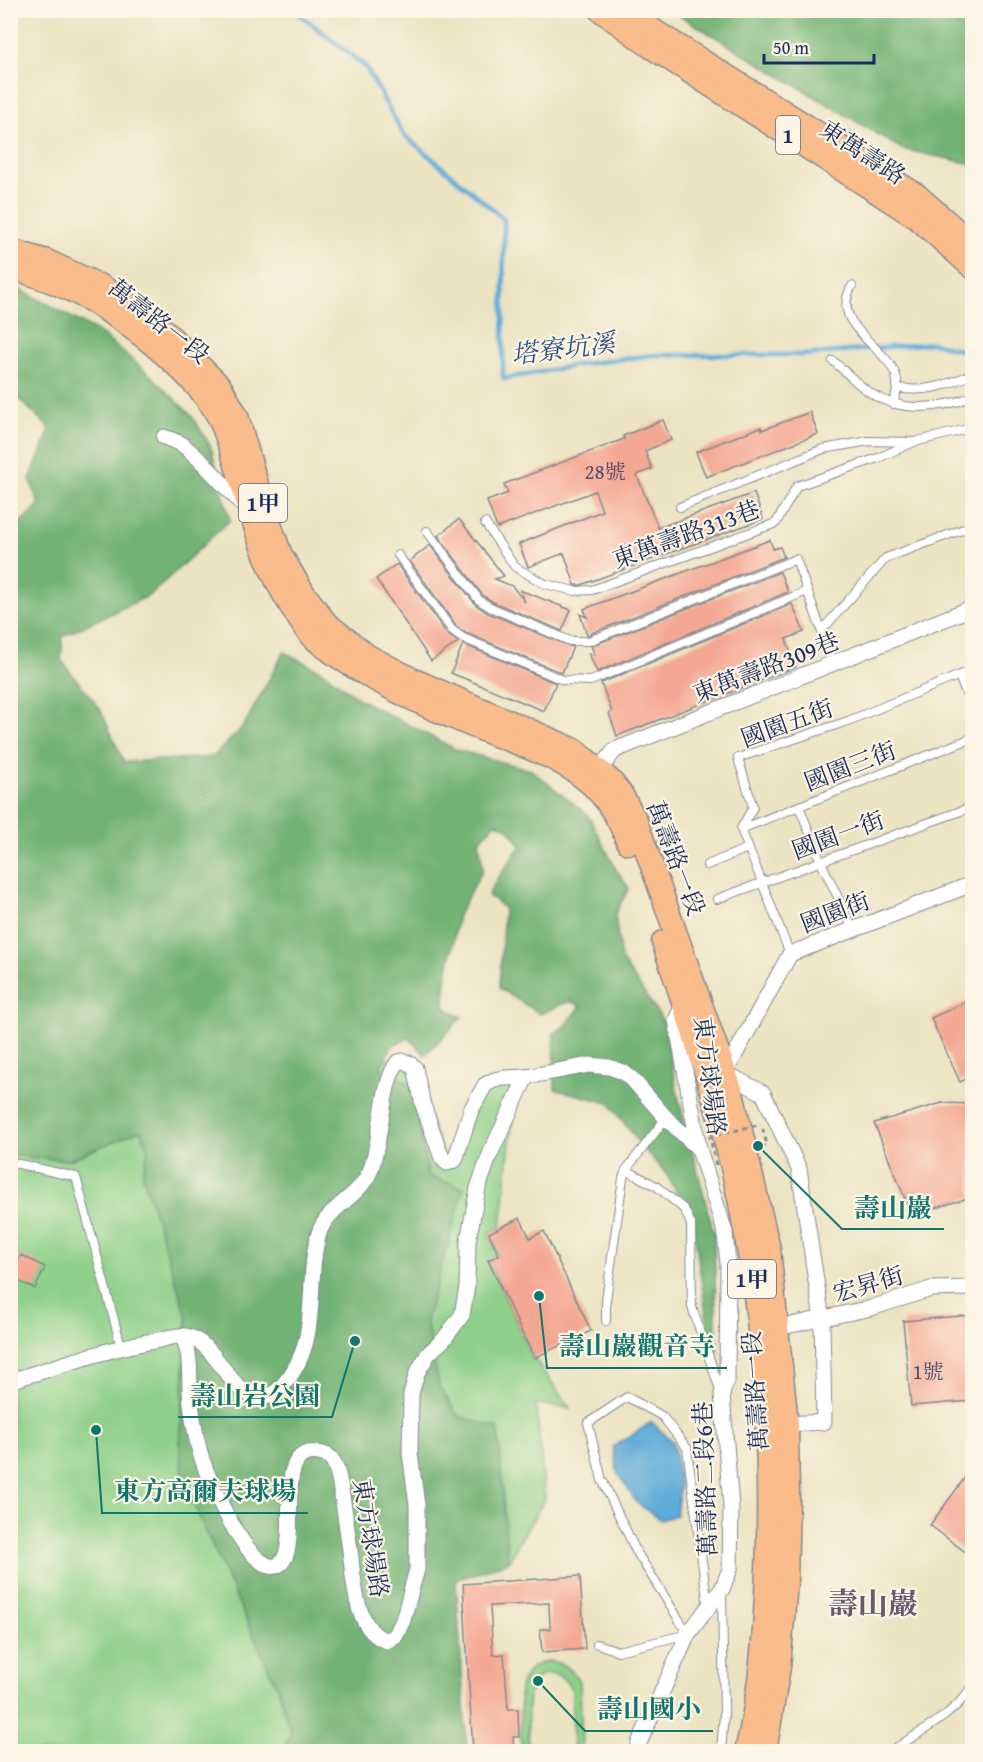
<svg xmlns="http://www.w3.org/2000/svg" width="983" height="1762" font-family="'Gentium Book Plus','Noto Serif TC',serif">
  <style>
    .green { fill: #8ed089; stroke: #548074; stroke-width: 1.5 }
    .forest { fill: #72b275; stroke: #46706a; stroke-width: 1.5 }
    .water { fill: #5facd8; stroke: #3d6e9b; stroke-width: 1.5 }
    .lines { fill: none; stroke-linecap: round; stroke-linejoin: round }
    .stream { stroke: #5facd8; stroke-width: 4.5 }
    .building { fill: #f4a792 }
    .service-casing { stroke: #848990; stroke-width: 10 }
    .minor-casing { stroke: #848990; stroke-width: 17 }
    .primary-casing { stroke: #848990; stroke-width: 25 }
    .path { stroke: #848990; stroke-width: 3; stroke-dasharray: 4.5 4.5; stroke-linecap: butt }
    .service { stroke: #fff; stroke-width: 8 }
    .minor { stroke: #fff; stroke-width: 15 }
    .primary { stroke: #fabc8b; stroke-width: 22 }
    .path-bridge { stroke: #848990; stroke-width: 3; stroke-dasharray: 4.5 4.5; stroke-linecap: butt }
    .labels { text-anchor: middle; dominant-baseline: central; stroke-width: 4.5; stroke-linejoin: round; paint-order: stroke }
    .number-label { font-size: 21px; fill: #514d6b }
    .shield { fill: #fcf5e5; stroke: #5e6a86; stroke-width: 1.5 }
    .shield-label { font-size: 22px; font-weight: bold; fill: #1b2f5e }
    .street-label { font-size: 24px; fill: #1b2f5e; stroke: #fcf5e5 }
    .water-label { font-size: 26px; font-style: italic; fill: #2f5483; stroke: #fcf5e5 }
    .district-label { font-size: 30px; font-weight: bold; fill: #675970; stroke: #fcf5e5 }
    .leader { fill: none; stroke: #0f766e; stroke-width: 2 }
    .callout-dot { fill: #0f766e; stroke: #fcf5e5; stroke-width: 2 }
    .callout-label { font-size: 26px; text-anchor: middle; font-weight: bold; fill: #0f766e; stroke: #fcf5e5; stroke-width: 4.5; stroke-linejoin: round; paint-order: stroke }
  </style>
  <rect width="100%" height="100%" fill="#fcf5e5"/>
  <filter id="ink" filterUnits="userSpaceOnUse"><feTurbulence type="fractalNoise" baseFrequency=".0167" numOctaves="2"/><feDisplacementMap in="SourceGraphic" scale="12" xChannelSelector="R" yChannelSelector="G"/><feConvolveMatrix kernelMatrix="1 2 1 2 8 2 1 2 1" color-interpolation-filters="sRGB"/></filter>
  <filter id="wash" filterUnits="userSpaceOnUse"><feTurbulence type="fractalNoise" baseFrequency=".008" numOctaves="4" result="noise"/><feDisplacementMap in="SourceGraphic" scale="24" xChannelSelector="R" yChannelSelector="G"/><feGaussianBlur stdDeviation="1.35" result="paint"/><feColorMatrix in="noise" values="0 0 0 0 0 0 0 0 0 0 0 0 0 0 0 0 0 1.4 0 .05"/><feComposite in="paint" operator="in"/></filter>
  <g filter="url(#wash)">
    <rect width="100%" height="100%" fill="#ece3c2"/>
    <!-- green -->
    <g class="green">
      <polygon points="369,1053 397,1062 409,1063 447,1163 478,1094 517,1077 501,1227 489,1233 499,1255 488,1261 534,1358 570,1408 536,1404 545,1498 508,1562 456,1579 186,1343 180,1448 184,1483 278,1689 291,1734 283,1748 258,1751 11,1752 11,1154 26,1157 69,1160 140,1130"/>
      <path d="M547,1661C564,1663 572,1668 580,1683L582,1751H573L572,1691C568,1682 562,1675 551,1674C519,1672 529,1731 529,1751H521L520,1688C524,1673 532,1665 547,1661Z"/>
    </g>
    <!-- forest -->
    <g class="forest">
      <polygon points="672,11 972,11 972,164 902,149"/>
      <path d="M10,285L48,304L101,334L148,373L192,416L211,447L230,520L150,595L63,636L61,660L100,709L124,762L213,757L243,727L284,652L325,673L362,701L457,750L531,770L588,815L617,871L629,888L615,914L621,959L663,1021L678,1096L714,1234L717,1353L710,1342L693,1222L666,1174L640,1144L609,1103L555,1089L554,1033L566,1025L581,1006L570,1001L540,1014L499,988L504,908L488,895C497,877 510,863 521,845L508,828L496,823L479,841L483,869L458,915L446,980L444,1007L462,1017L425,1055L409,1038L393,1045L380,1068L412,1085L428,1176L464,1188L426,1320L439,1386L458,1416L498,1428L508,1562L456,1580L467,1751H258L283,1748L291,1734L278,1689L184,1483L180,1448L187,1317L142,1174L148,1151L141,1130L69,1160L26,1157L11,1154V531L39,505L30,479L50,429L11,391Z"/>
    </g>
    <!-- water -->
    <polygon class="water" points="652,1422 673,1442 680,1485 676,1515 661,1520 637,1503 618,1474 613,1447"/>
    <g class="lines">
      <!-- stream -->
      <polyline class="stream" points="294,10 365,66 404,135 504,219 503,379 583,364 652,355 804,355 933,343 972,353"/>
    </g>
    <g id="blocks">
      <!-- building -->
      <g class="building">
        <polygon points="810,412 818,434 706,477 696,452 761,427 762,430"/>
        <polygon points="663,420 671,440 645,451 652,469 637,475 658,528 754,493 763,519 581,585 575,585 564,553 528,567 519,544 602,511 595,491 497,528 487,501 508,493 504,484 624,439 623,436"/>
        <polygon points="459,519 504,576 495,579 512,586 525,602 520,590 571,610 562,631 493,602 483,596 438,536"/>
        <polygon points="770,540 773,549 780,547 784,557 587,635 580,614 587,617 584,609"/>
        <polygon points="430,545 476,605 488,613 573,647 562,673 466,633 456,626 410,561"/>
        <polygon points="397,564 447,634 458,642 431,661 376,579"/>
        <polygon points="780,572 788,592 597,672 589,653 595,655 591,646"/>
        <polygon points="792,604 804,632 786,639 796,667 617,736 609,713 612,712 601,683"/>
        <polygon points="463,644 556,683 544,711 451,673"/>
        <polygon points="972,999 972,1076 960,1082 931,1018"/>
        <polygon points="942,1103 972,1104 972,1197 912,1215 874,1123"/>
        <polygon points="520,1218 530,1238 544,1231 591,1331 534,1358 488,1260 499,1255 489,1233"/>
        <polygon points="21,1255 45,1267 35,1289 10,1277"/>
        <polygon points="972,1315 972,1401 911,1406 903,1321"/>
        <polygon points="972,1468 972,1557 930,1525"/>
        <polygon points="580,1576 585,1649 542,1652 540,1629 550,1629 549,1603 490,1606 493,1655 504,1654 508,1709 518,1709 519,1737 513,1737 514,1752 473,1752 463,1584"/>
      </g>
    </g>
  </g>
  <g filter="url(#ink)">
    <use href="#blocks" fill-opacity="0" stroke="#848990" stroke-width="1.5"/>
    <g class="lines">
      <defs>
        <g id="service">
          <path d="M852,286C828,325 887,346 896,376C899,386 896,395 893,404"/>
          <path d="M833,361C845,371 856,383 869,392C899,413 939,409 972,397"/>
          <path d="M898,388C925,393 948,385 972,374"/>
          <polyline points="680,507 823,449 869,441 912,442"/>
          <polyline points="485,523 515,567 545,584 575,591 592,590 776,523 797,486 878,458 914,442 972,428"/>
          <polyline points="427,531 479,600 490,607 570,641 589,641 796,559 833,663"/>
          <polyline points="398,555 452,630 463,638 563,680 591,681 807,591"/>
          <polyline points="822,630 886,558 972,526"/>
          <polyline points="959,676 972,708"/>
          <polyline points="799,806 821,862 853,929"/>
          <polyline points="741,829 972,738"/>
          <polyline points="707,865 748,848"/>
          <polyline points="717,899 972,807"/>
          <polyline points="790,954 741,829 753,807 738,758 848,721 972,670"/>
          <polyline points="10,1162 76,1177 121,1346"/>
          <polyline points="626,1170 656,1186 684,1209 691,1224 692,1307 721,1393"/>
          <polyline points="606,1321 606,1300 623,1178 626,1170 666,1118"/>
          <polyline points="597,1644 618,1651 688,1634 636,1551 602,1480 588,1423 627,1397 662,1416 687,1448 708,1606"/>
          <polyline points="721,1752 724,1714 722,1591"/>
          <path d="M890,1752C914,1735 960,1712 972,1685"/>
        </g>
        <g id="minor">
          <polyline points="164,437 182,444 201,461 247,509"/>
          <polyline points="593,774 599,770 615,750 972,608"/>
          <polyline points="725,1073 763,1093 799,1169 822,1320 824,1422 787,1424"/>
          <polyline points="721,1074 725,1073 790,954 972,884"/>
          <polyline points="777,1328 871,1308 931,1289 972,1288"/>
          <path d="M182,1336C193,1356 188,1380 191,1403C193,1421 196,1439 201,1456C210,1484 236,1541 258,1559C264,1564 271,1569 278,1565C306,1551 266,1438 323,1454C335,1457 336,1468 339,1479C343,1500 346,1521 349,1543C354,1572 352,1630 387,1641L396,1635L403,1620L417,1569V1505L410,1453L411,1394L417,1373L428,1354L444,1339L462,1315L467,1287L468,1241L478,1188L490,1154L526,1077"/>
          <path d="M10,1381C60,1366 108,1348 159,1340C167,1338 177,1335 186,1336C220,1343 229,1401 265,1397C273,1396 278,1390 283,1385C323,1341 304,1283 319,1233C328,1206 360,1197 370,1171C382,1143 381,1081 398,1062L403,1061L409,1063L415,1068L423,1105L442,1158L447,1163L455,1160L471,1110L485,1085L494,1080L504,1078L526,1077L589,1065L609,1067L623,1072L632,1079L666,1118L699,1149"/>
          <polyline points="637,1752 639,1743 688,1634 722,1589 730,1569 731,1507 722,1394 727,1380 728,1265 725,1232 699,1149 676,1020 683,1005 687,1004"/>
        </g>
        <g id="primary">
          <polyline points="600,10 651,47 917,218 972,267"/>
          <polyline points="627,10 656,32 917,195 972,244"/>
          <polyline points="10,250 47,261 103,287 159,325 220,386 237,416 263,505 281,555 303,592 326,623 368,656 414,680 575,750 611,781 622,795 636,821 731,1089 769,1249 787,1424 788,1499 786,1583 779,1667 765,1752"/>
          <path d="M10,268C29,273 49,280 66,288C113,308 205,378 223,427C247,489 255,551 292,608C298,617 303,627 310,634C320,645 334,654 346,662C392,692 442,714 493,734C524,746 559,758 586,780C605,795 620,820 628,843"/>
          <path d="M663,942C690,1022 718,1103 736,1185C761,1301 770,1422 768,1540C766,1611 763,1682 746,1752"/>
        </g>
      </defs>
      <!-- service casing -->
      <use href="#service" class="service-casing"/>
      <!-- minor casing -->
      <use href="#minor" class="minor-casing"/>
      <!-- primary casing -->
      <use href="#primary" class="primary-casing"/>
      <!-- path -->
      <polyline class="path" points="763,1129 767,1145 764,1146"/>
      <!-- service -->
      <use href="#service" class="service"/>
      <!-- minor -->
      <use href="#minor" class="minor"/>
      <!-- primary -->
      <use href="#primary" class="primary"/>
      <!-- path-bridge -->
      <polyline class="path-bridge" points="716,1165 710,1137 761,1124"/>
    </g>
  </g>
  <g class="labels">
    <!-- number labels -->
    <g class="number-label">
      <text x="605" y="471">28號</text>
      <text x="928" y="1371">1號</text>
    </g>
    <!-- shield labels -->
    <g class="shield">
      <rect x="776" y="116" width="24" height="38" rx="4.5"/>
      <rect x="239" y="484" width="48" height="38" rx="4.5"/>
      <rect x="728" y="1260" width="48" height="38" rx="4.5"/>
    </g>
    <g class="shield-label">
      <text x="788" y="135">1</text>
      <text x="263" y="503">1甲</text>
      <text x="752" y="1279">1甲</text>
    </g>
    <!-- street labels -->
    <g class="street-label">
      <text transform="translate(863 152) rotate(33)">東萬壽路</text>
      <text transform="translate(159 321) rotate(38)">萬壽路一段</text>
      <text transform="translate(686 534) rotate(-20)">東萬壽路313巷</text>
      <text transform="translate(766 667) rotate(-21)">東萬壽路309巷</text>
      <text transform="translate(787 723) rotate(-20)">國園五街</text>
      <text transform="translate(850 766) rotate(-21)">國園三街</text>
      <text transform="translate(838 835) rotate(-20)">國園一街</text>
      <text transform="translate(676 858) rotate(69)">萬壽路一段</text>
      <text transform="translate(835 912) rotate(-21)">國園街</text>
      <text transform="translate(710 1076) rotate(83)">東方球場路</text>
      <text transform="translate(868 1284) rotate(-16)">宏昇街</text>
      <text transform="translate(755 1391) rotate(-94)">萬壽路一段</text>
      <text transform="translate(705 1479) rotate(-92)">萬壽路二段6巷</text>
      <text transform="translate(371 1538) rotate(81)">東方球場路</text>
    </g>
    <!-- water labels -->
    <g class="water-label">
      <text transform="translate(563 348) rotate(-7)">塔寮坑溪</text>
    </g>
    <!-- district labels -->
    <g class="district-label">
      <text x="873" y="1603">壽山巖</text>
    </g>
  </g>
  <!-- callouts -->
  <path class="leader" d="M758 1146L842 1229H944M539 1296L547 1368H727M355 1341L332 1417H178M96 1430L102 1513H308M538 1681L585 1731H713"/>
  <g class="callout-dot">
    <circle cx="758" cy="1146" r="6"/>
    <circle cx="539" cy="1296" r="6"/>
    <circle cx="355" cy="1341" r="6"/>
    <circle cx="96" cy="1430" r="6"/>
    <circle cx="538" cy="1681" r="6"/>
  </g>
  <g class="callout-label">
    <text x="893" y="1217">壽山巖</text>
    <text x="637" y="1355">壽山巖觀音寺</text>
    <text x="255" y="1405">壽山岩公園</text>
    <text x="205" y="1500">東方高爾夫球場</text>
    <text x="649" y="1718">壽山國小</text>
  </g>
  <!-- margin -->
  <rect width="983" height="1762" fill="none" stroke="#fcf5e5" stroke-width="36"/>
  <!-- scale -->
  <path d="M764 54v9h110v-9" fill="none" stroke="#1b2f5e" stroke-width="3"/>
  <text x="773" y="54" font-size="18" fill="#1b2f5e" stroke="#fcf5e5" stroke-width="4.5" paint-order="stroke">50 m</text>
</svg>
